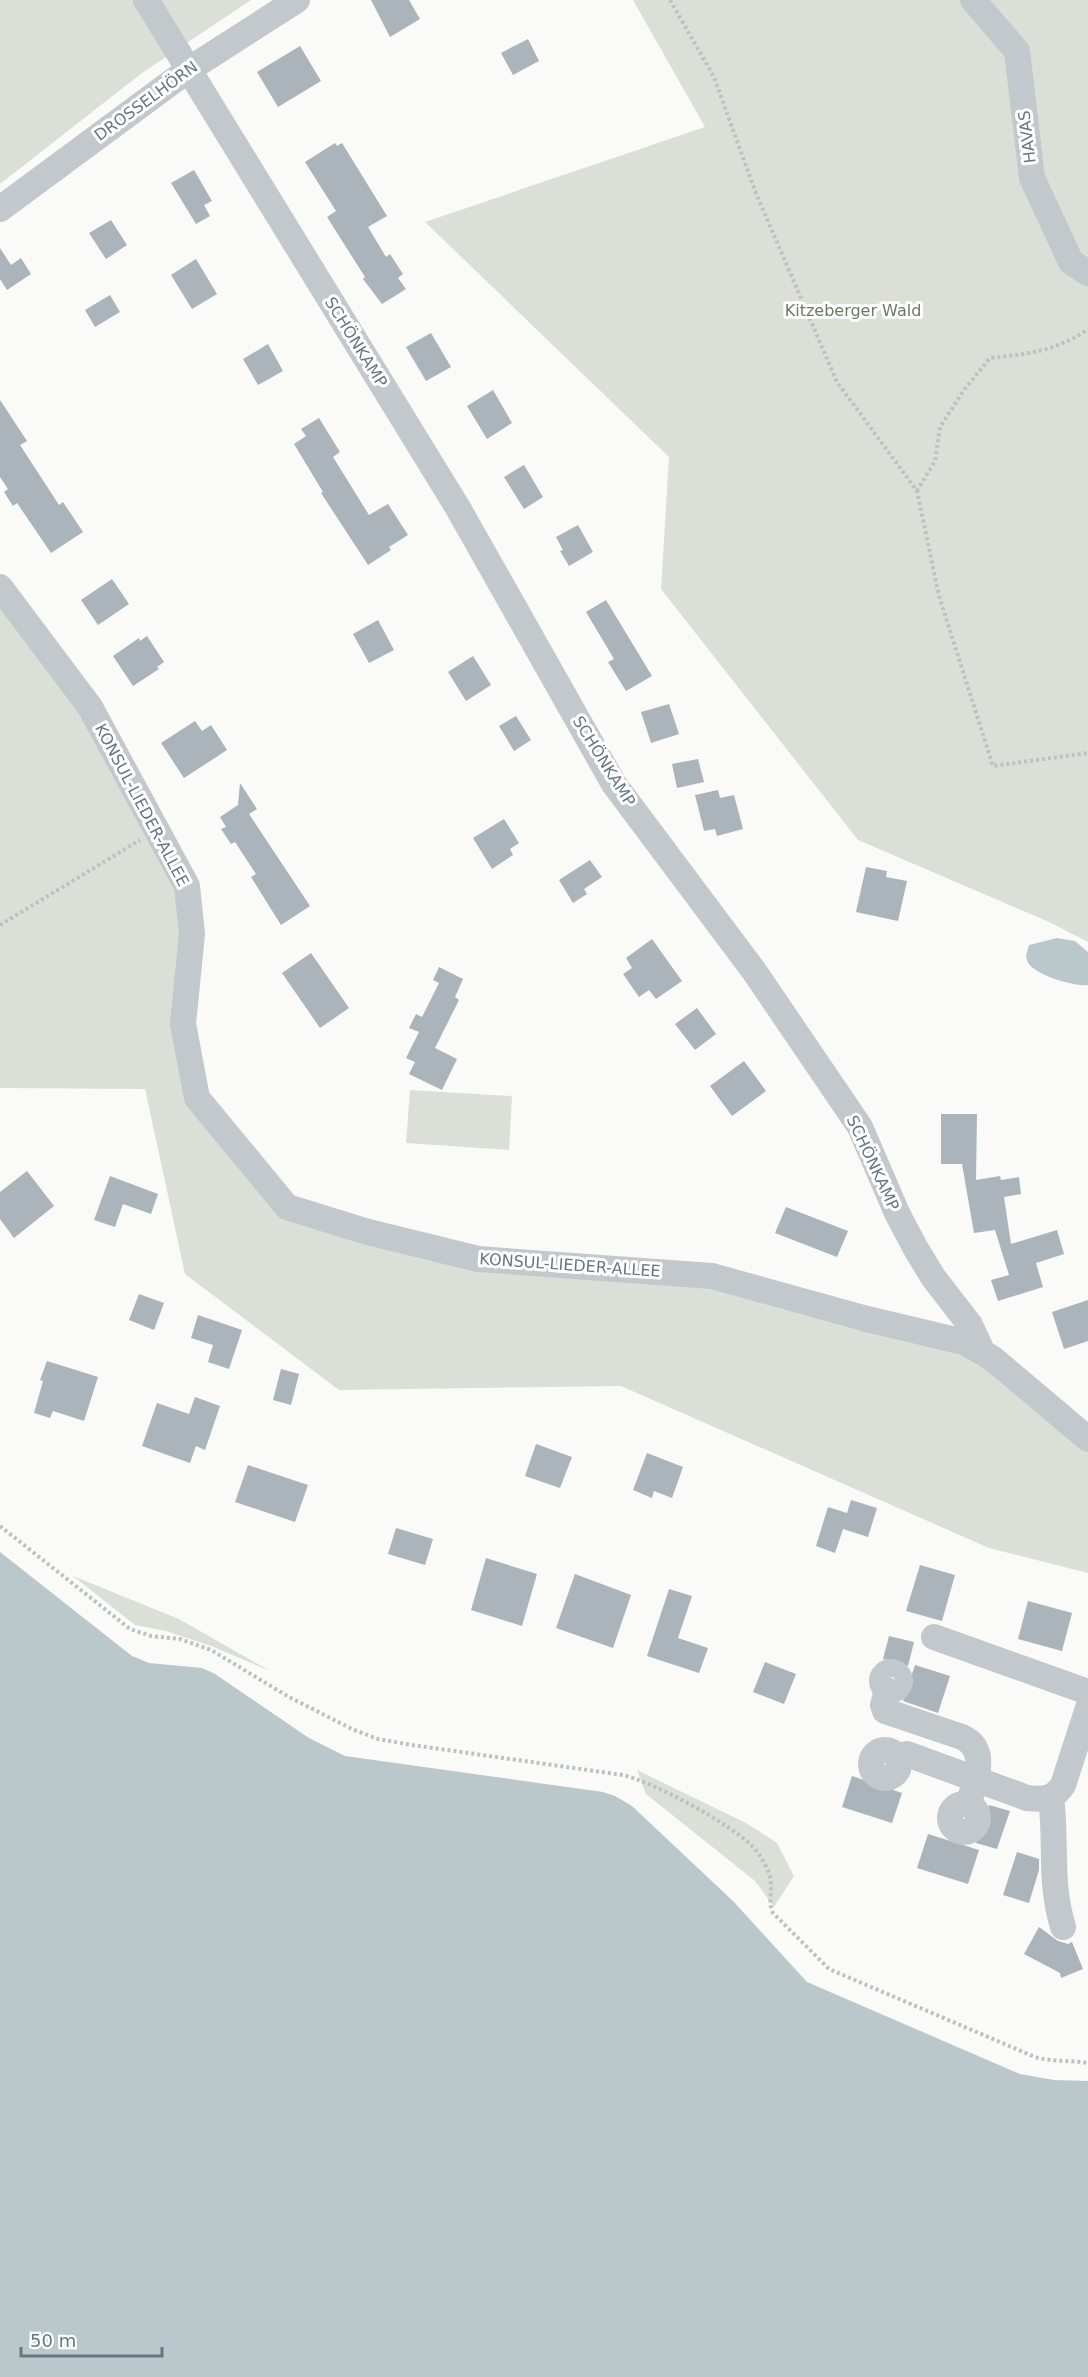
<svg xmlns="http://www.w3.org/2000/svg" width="1088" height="2377" font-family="'DejaVu Sans',sans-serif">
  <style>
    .green { fill: #dae0d7 }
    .water { fill: #bbc8cb }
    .building { fill: #aab4ba }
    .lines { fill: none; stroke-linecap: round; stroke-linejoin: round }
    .path { stroke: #bdc1c3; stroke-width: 4; stroke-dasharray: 3 3; stroke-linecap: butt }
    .minor { stroke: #c3c8cc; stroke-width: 26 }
    .labels { text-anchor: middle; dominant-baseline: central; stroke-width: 6; stroke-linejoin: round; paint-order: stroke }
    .street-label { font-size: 16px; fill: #647884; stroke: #fff }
    .park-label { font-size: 16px; fill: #697b63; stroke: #fff }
  </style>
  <rect width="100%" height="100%" fill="#fafaf8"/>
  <!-- green -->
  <g class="green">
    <polygon points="0,0 251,0 142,73 0,184"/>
    <polygon points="633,0 1088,0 1088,942 1049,922 858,840 661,589 669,457 425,222 705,127"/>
    <polygon points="0,608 85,712 180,888 194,1100 284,1209 479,1270 711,1283 979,1357 1088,1445 1088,1573 989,1548 621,1386 339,1390 185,1274 145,1089 0,1088"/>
    <polygon points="410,1090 512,1096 509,1150 406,1143"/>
    <polygon points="73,1576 179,1619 270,1671 211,1646 166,1631 135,1625"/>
    <polygon points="637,1770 746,1823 777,1843 794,1876 774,1907 755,1881 646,1794"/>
  </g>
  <!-- water -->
  <g class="water">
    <path d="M1057,938L1075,941L1088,952V985C1075,987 1030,974 1027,960C1025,955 1028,950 1029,945Z"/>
    <polygon points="0,1552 132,1656 149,1663 202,1668 215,1674 309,1738 345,1756 603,1792 615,1796 632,1806 734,1902 807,1982 1020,2074 1054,2080 1088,2081 1088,2377 0,2377"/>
  </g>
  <!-- building -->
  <g class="building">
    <polygon points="371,0 409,0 420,19 390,37"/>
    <polygon points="528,39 539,61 513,75 501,53"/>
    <polygon points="300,46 321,81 278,107 257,72"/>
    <polygon points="335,143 337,146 342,143 387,216 368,227 386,257 390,254 403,274 398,278 406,289 382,304 363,279 365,277 327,217 336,211 305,162"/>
    <polygon points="194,170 212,201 204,205 210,216 196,224 171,183"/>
    <polygon points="111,220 127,245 106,259 89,233"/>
    <polygon points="0,248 11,265 21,258 31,274 7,290 0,279"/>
    <polygon points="196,259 217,294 192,309 171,275"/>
    <polygon points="110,295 120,312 95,327 85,310"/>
    <polygon points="431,333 451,367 426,381 406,347"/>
    <polygon points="268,344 283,371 258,385 243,359"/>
    <polygon points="493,390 512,423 487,439 467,406"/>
    <polygon points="0,400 27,441 20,445 59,505 63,502 83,532 51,553 17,503 13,506 4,492 8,489 0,477"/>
    <polygon points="319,418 340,452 333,457 369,515 388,504 408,535 389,547 391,550 368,565 321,493 323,492 294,444 306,436 301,429"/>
    <polygon points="524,465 543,497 524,509 504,477"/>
    <polygon points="578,525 593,552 569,566 560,551 563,550 556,537"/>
    <polygon points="112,579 129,604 98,625 81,600"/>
    <polygon points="606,600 652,676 626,691 608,662 614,659 586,612"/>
    <polygon points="378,620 394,650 369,663 353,634"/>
    <polygon points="147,636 164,662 157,667 159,669 133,686 113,656 139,638 140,641"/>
    <polygon points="473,656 491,685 466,701 448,672"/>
    <polygon points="669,704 679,734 651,743 641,712"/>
    <polygon points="516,716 531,740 514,751 499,726"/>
    <polygon points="195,721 202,731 211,725 227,750 184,778 161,743"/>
    <polygon points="698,759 704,782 677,788 672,764"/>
    <polygon points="240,783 257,809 249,814 310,906 281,925 251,877 256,874 235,842 231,844 221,829 226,827 220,817 238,805"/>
    <polygon points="718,790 720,798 734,795 743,829 717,836 715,829 704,831 695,795"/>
    <polygon points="504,819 519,843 510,849 513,855 492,869 473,838"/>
    <polygon points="590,860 602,877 584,889 587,894 573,903 559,880"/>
    <polygon points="866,867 887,871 886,877 907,881 898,921 856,912"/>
    <polygon points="652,939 682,981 656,999 649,990 639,997 623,974 632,968 626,958"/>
    <polygon points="311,953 349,1008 320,1028 282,973"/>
    <polygon points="439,967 463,979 455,997 459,1000 435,1048 457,1059 442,1090 409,1074 415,1062 406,1058 419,1032 409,1028 416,1014 422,1017 439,983 433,980"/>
    <polygon points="697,1008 716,1034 695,1050 675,1024"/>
    <polygon points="744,1061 766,1091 732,1116 710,1086"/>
    <polygon points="941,1114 977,1114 976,1180 1000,1176 1001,1180 1019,1177 1021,1194 1004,1197 1011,1244 1057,1230 1064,1254 1036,1263 1043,1287 998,1301 991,1280 1009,1275 995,1230 974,1233 962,1164 941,1164"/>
    <polygon points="27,1171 54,1206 14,1238 0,1219 0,1192"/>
    <polygon points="110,1176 158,1194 151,1214 123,1204 115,1227 94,1220"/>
    <polygon points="786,1207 848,1231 837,1257 775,1233"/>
    <polygon points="139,1294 164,1303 154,1330 129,1320"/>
    <polygon points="1088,1300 1088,1341 1064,1349 1052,1312"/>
    <polygon points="198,1315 242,1330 229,1369 208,1362 213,1345 191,1338"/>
    <polygon points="47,1361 98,1377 84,1421 53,1411 50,1418 34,1413 43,1381 40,1380"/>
    <polygon points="281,1369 299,1374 291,1405 273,1400"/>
    <polygon points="195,1397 220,1406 205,1450 196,1446 190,1463 142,1446 157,1403 189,1414"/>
    <polygon points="536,1444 572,1457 560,1488 525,1476"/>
    <polygon points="647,1453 683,1467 672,1498 654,1491 652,1498 633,1490"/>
    <polygon points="248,1465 308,1485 295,1522 235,1502"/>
    <polygon points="851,1500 877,1508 868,1537 843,1529 835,1553 816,1546 828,1507 847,1513"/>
    <polygon points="396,1528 433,1539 425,1565 388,1554"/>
    <polygon points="486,1558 537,1574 522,1626 471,1610"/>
    <polygon points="920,1565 955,1575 942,1621 906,1611"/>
    <polygon points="575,1574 631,1595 613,1648 556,1628"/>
    <polygon points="669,1589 692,1596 678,1638 708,1648 699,1673 647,1656"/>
    <polygon points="1028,1601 1072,1613 1062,1651 1018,1639"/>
    <polygon points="889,1636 914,1642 908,1666 883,1659"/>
    <polygon points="765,1662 796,1674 784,1704 753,1692"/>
    <polygon points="915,1665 950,1676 938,1713 903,1701"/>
    <polygon points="852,1776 902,1793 892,1823 842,1807"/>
    <polygon points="989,1805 1010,1811 997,1849 976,1843"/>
    <polygon points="928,1834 979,1850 968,1884 917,1868"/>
    <polygon points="1017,1852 1039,1859 1039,1870 1029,1903 1003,1895"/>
    <polygon points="1039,1927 1058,1941 1068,1944 1072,1942 1083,1969 1061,1978 1060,1973 1024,1954"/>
  </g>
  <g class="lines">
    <!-- path -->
    <g class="path">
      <polyline points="670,0 714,77 755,191 837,382 917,491 939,596 993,766 1088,753"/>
      <path d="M917,491L935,461L940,427L964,390L990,358C1028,354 1057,351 1088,329"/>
      <polyline points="0,925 140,840"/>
      <path d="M0,1526L130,1629L151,1636L180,1639L211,1650L289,1697L352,1729L378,1739L412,1745L623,1775C653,1782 731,1824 752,1846C759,1853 765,1863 769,1873C774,1887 767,1901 773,1913L829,1969L1035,2057C1052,2062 1070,2060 1088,2063"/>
    </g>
    <!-- minor -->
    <g class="minor">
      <polyline points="146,0 458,508 614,784 754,971 860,1127 897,1213 916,1249 933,1277 970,1325 982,1351"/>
      <polyline points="973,0 1017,51 1032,178 1071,262 1088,273"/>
      <polyline points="0,209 188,70 297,0"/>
      <polyline points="0,587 90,707 187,886 192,934 183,1024 197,1098 287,1207 368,1232 478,1259 712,1276 867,1319 964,1342 992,1358 1088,1439"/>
      <polyline points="934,1637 1088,1692"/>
      <circle cx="891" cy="1681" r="9"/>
      <path d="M887,1690L883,1705L885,1711L962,1737C990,1750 975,1782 968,1805"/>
      <circle cx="885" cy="1764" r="14"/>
      <path d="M896,1756L907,1754L1027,1798C1044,1800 1054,1799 1063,1785L1088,1708"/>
      <path d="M1051,1797C1057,1844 1049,1880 1063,1927"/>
      <circle cx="964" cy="1818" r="14"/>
    </g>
  </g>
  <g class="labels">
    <!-- street labels -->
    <g class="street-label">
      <text transform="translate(146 101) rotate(-36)">DROSSELHÖRN</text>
      <text transform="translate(1027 137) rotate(-97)">HAVAS</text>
      <text transform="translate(356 342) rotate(58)">SCHÖNKAMP</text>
      <text transform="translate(604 761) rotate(58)">SCHÖNKAMP</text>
      <text transform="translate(142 805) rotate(62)">KONSUL-LIEDER-ALLEE</text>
      <text transform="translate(873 1163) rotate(65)">SCHÖNKAMP</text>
      <text transform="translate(570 1265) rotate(4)">KONSUL-LIEDER-ALLEE</text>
    </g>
    <!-- park labels -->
    <g class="park-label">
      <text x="853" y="310">Kitzeberger Wald</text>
    </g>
  </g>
  <!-- scale -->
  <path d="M21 2347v9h141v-9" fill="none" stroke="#647884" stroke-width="3"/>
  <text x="30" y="2347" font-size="18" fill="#647884" stroke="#ffffff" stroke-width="4.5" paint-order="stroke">50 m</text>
</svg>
